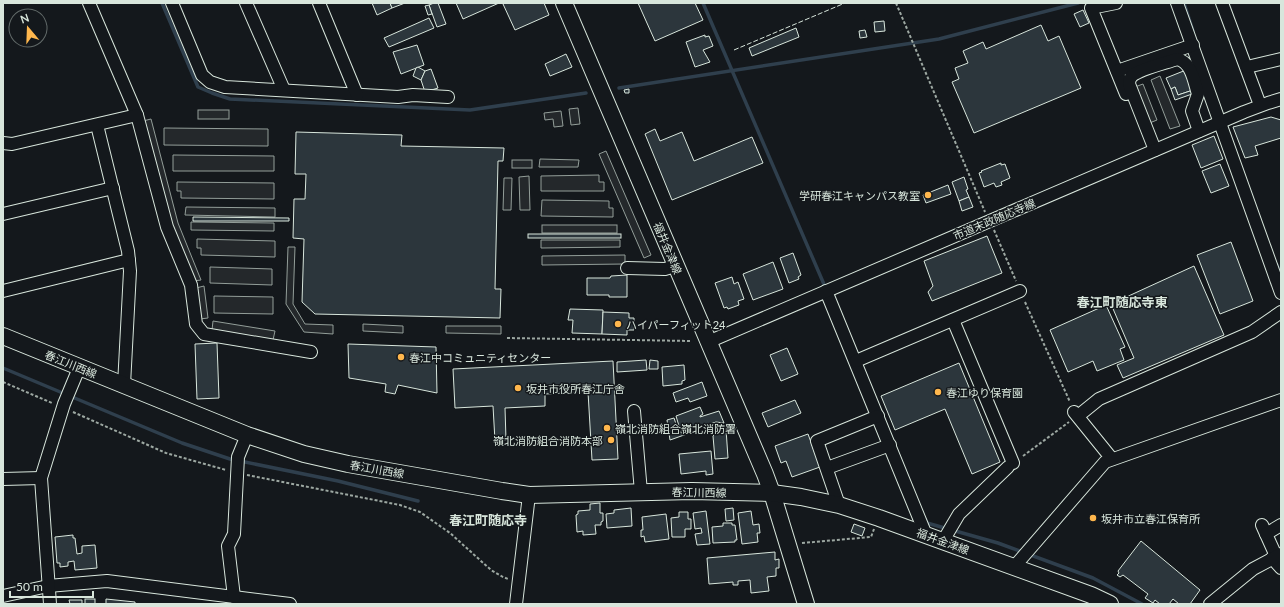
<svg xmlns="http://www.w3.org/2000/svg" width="1284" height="607" font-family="Lato,'Noto Sans JP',sans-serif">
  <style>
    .parking { fill: #24282b; stroke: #939e99 }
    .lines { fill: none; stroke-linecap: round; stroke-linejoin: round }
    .stream { stroke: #2f3f4d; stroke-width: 3.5 }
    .building { fill: #2c363c; stroke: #d8e6dc }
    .minor-casing { stroke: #d8e6dc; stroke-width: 14 }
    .major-casing { stroke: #d8e6dc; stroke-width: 18 }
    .path { stroke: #9da8a2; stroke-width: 2; stroke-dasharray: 3 2; stroke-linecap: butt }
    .minor { stroke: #14181c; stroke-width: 12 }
    .major { stroke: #14181c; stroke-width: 16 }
    .fence { stroke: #d8e6dc; stroke-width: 1; stroke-dasharray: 5 2; stroke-linecap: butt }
    .poi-dot { fill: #ffb74d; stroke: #14181c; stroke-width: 1.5 }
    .labels { text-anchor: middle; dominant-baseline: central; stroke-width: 3; stroke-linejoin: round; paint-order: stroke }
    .poi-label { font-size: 11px; fill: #d8e6dc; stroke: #14181c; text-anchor: start }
    .street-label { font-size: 11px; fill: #d8e6dc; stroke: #14181c }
    .quarter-label { font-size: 13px; font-weight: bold; fill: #d8e6dc; stroke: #14181c }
  </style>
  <rect width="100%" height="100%" fill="#14181c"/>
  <!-- parking -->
  <g class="parking">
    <polygon points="1160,76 1180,126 1170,129 1151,80"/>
    <polygon points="1143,84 1157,120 1147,124 1132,88"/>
    <polygon points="578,108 580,124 571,125 569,109"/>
    <rect x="198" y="110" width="31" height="9"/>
    <polygon points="561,111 563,126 554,127 553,119 545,120 544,113"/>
    <polygon points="151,119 178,223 201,280 193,281 170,226 143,121"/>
    <polygon points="164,128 268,129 268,146 164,145"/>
    <polygon points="606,151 651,255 644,258 599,154"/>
    <polygon points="173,155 274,156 274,171 173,171"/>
    <polygon points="540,159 579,160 578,167 539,167"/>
    <rect x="512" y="160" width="20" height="8"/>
    <polygon points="599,175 599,182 604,182 604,191 541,191 541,176"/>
    <polygon points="529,176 530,210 520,210 519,177"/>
    <polygon points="504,178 512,178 511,210 503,210"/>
    <polygon points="177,182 274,183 274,199 181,198 181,191 177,191"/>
    <polygon points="542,200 609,201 609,208 613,208 613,217 541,216"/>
    <polygon points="186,207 275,208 275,217 185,215"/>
    <polygon points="191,222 274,223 274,231 191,230"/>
    <rect x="542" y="225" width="75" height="8"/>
    <polygon points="197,239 275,241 275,257 201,255 201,248 197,248"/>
    <polygon points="541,240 620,240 620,247 541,248"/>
    <polygon points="288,247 295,247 293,304 305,324 333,325 333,334 304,332 286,304"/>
    <polygon points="625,255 625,264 542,265 542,256"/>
    <polygon points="210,267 272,269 272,285 210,283"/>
    <polygon points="204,286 208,318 200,319 196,288"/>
    <polygon points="214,296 273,297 273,314 214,313"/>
    <polygon points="213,321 275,331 273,340 212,330"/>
    <polygon points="363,324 403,326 403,333 363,331"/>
    <polygon points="446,326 501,326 501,334 446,333"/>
  </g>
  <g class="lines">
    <!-- stream -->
    <g class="stream">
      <polyline points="162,3 198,87 212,93 230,99 470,110 586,93"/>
      <polyline points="703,3 826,289"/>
      <polyline points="1184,3 1193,31"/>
      <polyline points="619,88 939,39 1078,3"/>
      <polyline points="1277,265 1281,275"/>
      <polyline points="3,368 182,443 230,459 338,481 418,501"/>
      <polyline points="925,519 927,523 998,543 1093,578 1142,604"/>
    </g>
  </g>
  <!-- building -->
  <g class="building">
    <polygon points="372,3 390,3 392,8 377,15"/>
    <polygon points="390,3 405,3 392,8"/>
    <polygon points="434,3 438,3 446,24 437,27 429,5"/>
    <polygon points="456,3 499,3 463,19"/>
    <polygon points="505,3 544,3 549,15 515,30 503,4"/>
    <polygon points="638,3 695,3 703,20 655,41"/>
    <polygon points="429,5 432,14 428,15 425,6"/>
    <polygon points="1083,10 1089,23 1080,27 1074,14"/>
    <polygon points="429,18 434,28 389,47 384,38"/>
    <polygon points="884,21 885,31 875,32 874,22"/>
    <polygon points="1041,25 1048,41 1059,36 1081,88 974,133 952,82 959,79 955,68 968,63 963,51 983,42 986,49"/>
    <polygon points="796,28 799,37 752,56 749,48"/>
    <polygon points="865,30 867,37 860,38 859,31"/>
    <polygon points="705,35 705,37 709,36 713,46 703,50 710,62 695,67 686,42"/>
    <polygon points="417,45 424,65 401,74 393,52"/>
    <polygon points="566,54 572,67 550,76 545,64"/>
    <polygon points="418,67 425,71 421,80 413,76 416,68"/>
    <polygon points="431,69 438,88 425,92 421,80 425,71"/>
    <polygon points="1186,70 1193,90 1178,95 1175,87 1171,89 1166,78"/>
    <polygon points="1175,87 1178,95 1193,90 1195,93 1175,100 1171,89"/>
    <polygon points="629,89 629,93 625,93 624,90"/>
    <polygon points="1271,117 1281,120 1281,138 1255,146 1258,155 1245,158 1233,127"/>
    <polygon points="655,129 660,141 682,132 694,161 752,137 763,163 672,200 645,134"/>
    <polygon points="296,132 402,135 401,146 504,148 503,161 498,161 495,289 501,289 500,318 315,314 302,302 304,239 293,238 294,199 305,199 306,174 295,174"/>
    <polygon points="1214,136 1223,159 1201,168 1192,145"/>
    <polygon points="1001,163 1001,165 1005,164 1010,178 1001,182 1002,185 996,187 994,183 984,187 979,173 982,172 981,171"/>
    <polygon points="1220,164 1229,186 1211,193 1202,171"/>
    <polygon points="964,177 968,189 966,190 969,197 959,201 952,182"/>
    <polygon points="948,185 951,194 926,203 923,195"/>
    <polygon points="969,197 973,207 962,211 959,201"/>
    <polygon points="193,217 289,218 289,221 193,221"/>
    <rect x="528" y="234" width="93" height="4"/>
    <polygon points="987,236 1002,273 932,301 928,292 933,286 924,261"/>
    <polygon points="1231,242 1253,301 1220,314 1197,255"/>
    <polygon points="793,253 801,275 798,277 799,279 789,283 780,258"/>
    <polygon points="773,262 783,289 753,300 743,274"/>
    <polygon points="1194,266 1224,335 1123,378 1117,365 1134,358 1111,304"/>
    <polygon points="627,275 627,297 609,297 609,295 587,295 587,278 610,278 611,276"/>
    <polygon points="732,277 734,284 738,282 744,299 738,301 739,305 728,309 727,307 724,308 715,283"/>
    <polygon points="1106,305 1125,347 1120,349 1124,360 1097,371 1093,361 1068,372 1050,330"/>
    <polygon points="570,309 603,310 602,334 572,333 573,320 568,320"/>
    <polygon points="603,312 629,313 629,318 634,318 634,330 627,330 627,335 602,334"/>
    <polygon points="217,343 219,398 197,399 195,344"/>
    <polygon points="348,344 436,347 437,393 398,385 395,394 385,392 386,384 349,378"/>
    <polygon points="787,348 798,374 781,381 770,355"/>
    <polygon points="646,360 647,370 617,372 617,362"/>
    <polygon points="650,360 658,361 658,369 649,369"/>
    <polygon points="613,361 618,459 592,460 588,392 545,394 545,406 505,408 506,440 495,441 493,406 455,408 453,369"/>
    <polygon points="959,363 1000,462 972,474 945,409 895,430 881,396"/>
    <polygon points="684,365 685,380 682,381 682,384 663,386 662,367"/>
    <polygon points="702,382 707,396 690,402 688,398 676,402 673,393"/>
    <polygon points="795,400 801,413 768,427 762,413"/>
    <polygon points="700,407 703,414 700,416 700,417 719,411 724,423 716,422 698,428 697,425 681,431 681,433 686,431 687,434 670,440 667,420 674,418 677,427 679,426 676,416"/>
    <polygon points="726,429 728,458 715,459 713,436 714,435 714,431"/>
    <polygon points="808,434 820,467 792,477 786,461 781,463 775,446"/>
    <polygon points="711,451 713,474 706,475 706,471 681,474 679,454"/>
    <polygon points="600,503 600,513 603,513 603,521 601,522 601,525 595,525 596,534 583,535 583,531 577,532 576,515 578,514 578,511 590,510 590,504"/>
    <polygon points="631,508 632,526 607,528 606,514 614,513 614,510"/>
    <polygon points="733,508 734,520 726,521 725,509"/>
    <polygon points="706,511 710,544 697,545 695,534 702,533 701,528 695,529 693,513"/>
    <polygon points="751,511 753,525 759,524 760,533 757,533 758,542 742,544 738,513"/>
    <polygon points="679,512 688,512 688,519 691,519 691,529 685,529 685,537 672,537 671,518 679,517"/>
    <polygon points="666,514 669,539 645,542 644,536 641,537 641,530 643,530 642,517"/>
    <polygon points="723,523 732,523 732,525 735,525 737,540 735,540 735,542 713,543 712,527 723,526"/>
    <polygon points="854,524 865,528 862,536 851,532"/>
    <polygon points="73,535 73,538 75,538 77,554 82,553 82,546 95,545 97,568 75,570 74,561 68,562 68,566 60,567 60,563 57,563 55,537"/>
    <polygon points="1141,541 1200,590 1190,604 1179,604 1173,599 1169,604 1160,604 1155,600 1153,603 1145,598 1148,594 1123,575 1120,577 1117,575 1119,573 1118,571"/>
    <polygon points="775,552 775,560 779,559 779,568 776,568 776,576 767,577 769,591 751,593 750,580 738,581 738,585 733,585 733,582 709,584 707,558"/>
    <rect x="85" y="599" width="10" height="5"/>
    <polygon points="106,599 135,602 135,604 106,604"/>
    <polygon points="69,600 82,600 82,604 70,604"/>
  </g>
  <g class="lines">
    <defs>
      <g id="minor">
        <polyline points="89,3 137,115 167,227 191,285 196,324 204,334 311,352"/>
        <polyline points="172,3 202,75 210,82 225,87 398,97 413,95 448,97"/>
        <polyline points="246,3 284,90"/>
        <polyline points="319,3 357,95"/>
        <polyline points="1116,3 1091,8 1126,94"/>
        <polyline points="1177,3 1281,293"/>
        <polyline points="1222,3 1260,105"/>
        <polyline points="1247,67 1281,59"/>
        <polyline points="1117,71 1193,45"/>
        <polyline points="97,125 128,251 130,271 124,385"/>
        <polyline points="3,143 12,144 137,115"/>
        <path d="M1155,150L1129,84C1129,81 1130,78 1132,76C1140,69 1166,63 1177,59C1192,62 1194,82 1198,94L1192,111L1199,131"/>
        <polyline points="3,214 113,188"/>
        <polyline points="627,268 665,269 675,266"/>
        <polyline points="3,291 129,260"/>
        <polyline points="826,291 926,535"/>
        <polyline points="953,320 1013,463"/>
        <polyline points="708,342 1244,112 1268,103 1281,99"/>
        <polyline points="856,361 1020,291"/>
        <polyline points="634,411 641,492"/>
        <polyline points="1074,412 1112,459"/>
        <polyline points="1078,416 1099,399 1252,332 1281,312"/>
        <polyline points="827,468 890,445"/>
        <polyline points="3,479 41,478"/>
        <polyline points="839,505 817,441 878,416"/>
        <polyline points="1262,525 1276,556"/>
        <polyline points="1266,534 1281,525"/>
        <polyline points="943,541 959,514 1008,467"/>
        <polyline points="1272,558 1281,568"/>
        <polyline points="1014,567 1105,462 1281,400"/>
        <polyline points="3,596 48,586 107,581 290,604"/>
        <polyline points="234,597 228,546 234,534 238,457 247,435"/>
        <polyline points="50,604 41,478 64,404 79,368"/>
        <polyline points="516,604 529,495"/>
        <polyline points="1210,604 1253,569 1281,554"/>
      </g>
      <g id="major">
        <polyline points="564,3 765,474 772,493 806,604"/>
        <polyline points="3,336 247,435 304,454 348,464 502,491 529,495 692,491 772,493 801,497 839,505 879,518 1091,595 1110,604"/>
      </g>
    </defs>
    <!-- minor casing -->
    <use href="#minor" class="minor-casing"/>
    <!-- major casing -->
    <use href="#major" class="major-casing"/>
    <!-- path -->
    <g class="path">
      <polyline points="896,3 985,212"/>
      <polyline points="994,230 1016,281"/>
      <polyline points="1025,302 1070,402"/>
      <polyline points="507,338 691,341"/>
      <polyline points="3,382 52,403"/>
      <polyline points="73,412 166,453 226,470"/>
      <polyline points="1023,456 1069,422"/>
      <polyline points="247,475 400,505 420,512 450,533 491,570 503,577 508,579"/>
      <polyline points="802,543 871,537 874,529"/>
    </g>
    <!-- minor -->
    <use href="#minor" class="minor"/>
    <!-- major -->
    <use href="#major" class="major"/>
    <!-- fence -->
    <polyline class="fence" points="734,50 845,3"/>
  </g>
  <!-- markers -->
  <g class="poi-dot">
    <circle cx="928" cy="195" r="4"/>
    <circle cx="618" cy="324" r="4"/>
    <circle cx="401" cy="357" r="4"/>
    <circle cx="518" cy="388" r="4"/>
    <circle cx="938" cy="392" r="4"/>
    <circle cx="607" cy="428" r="4"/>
    <circle cx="611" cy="440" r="4"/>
    <circle cx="1093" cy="518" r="4"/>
  </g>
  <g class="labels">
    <!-- poi labels -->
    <g class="poi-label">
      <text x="920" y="195" text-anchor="end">学研春江キャンパス教室</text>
      <text x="626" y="324">ハイパーフィット24</text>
      <text x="409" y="357">春江中コミュニティセンター</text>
      <text x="526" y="388">坂井市役所春江庁舎</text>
      <text x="946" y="392">春江ゆり保育園</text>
      <text x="615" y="428">嶺北消防組合嶺北消防署</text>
      <text x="603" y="440" text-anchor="end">嶺北消防組合消防本部</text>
      <text x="1101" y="518">坂井市立春江保育所</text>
    </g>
    <!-- street labels -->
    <g class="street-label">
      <text transform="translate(994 219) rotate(-23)">市道末政随応寺線</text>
      <text transform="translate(668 248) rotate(67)">福井金津線</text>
      <text transform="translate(71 364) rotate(22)">春江川西線</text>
      <text transform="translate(377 469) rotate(10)">春江川西線</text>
      <text transform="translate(699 492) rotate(1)">春江川西線</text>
      <text transform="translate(943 541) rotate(20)">福井金津線</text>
    </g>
    <!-- quarter labels -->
    <g class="quarter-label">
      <text x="1122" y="302">春江町随応寺東</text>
      <text x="488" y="520">春江町随応寺</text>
    </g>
  </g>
  <!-- border -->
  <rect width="1284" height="607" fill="none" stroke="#d8e6dc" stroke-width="8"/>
  <!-- north arrow -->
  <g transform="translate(28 28) rotate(341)"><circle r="19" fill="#14181c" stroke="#626a69"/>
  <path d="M0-3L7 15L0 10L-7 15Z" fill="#ffb74d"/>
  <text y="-6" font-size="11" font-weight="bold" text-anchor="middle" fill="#d8e6dc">N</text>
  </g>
  <!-- scale -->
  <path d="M10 591v6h83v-6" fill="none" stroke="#d8e6dc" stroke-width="2"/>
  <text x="16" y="591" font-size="12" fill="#d8e6dc" stroke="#14181c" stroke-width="3" paint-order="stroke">50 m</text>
</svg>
